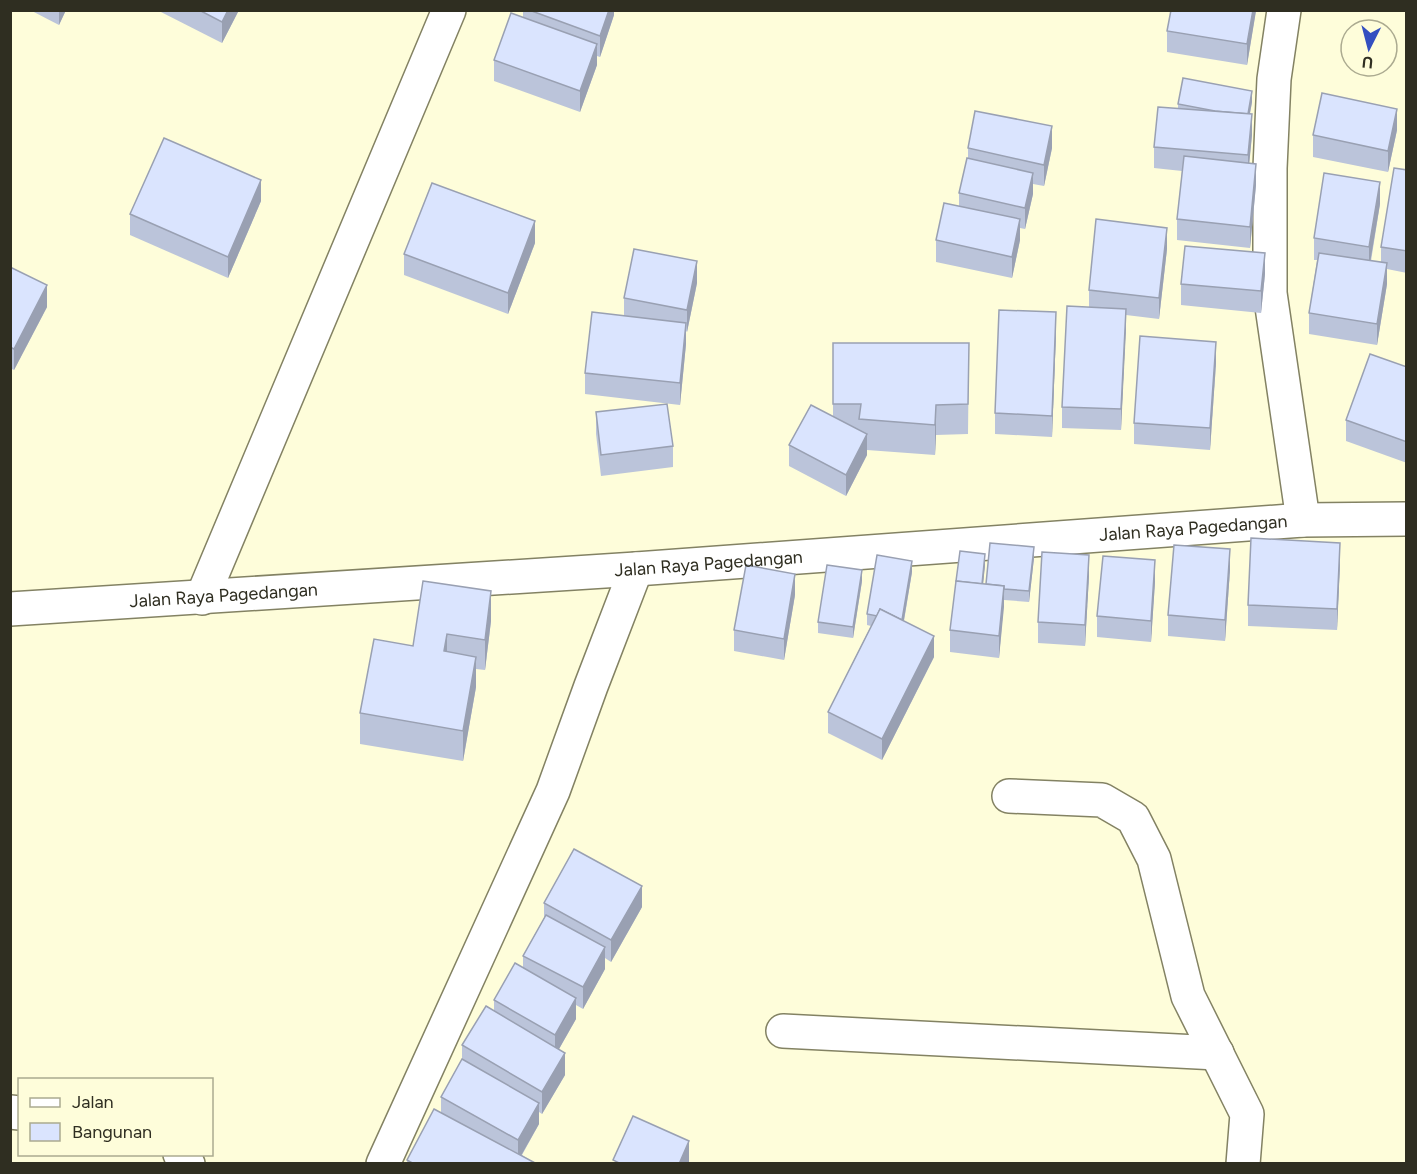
<svg xmlns="http://www.w3.org/2000/svg" width="1417" height="1174" font-family="Figtree,sans-serif">
  <style>
    .lines { fill: none; stroke-linecap: round; stroke-linejoin: round }
    .minor-casing { stroke: #838263; stroke-width: 36 }
    .minor { stroke: #fff; stroke-width: 33 }
    .wall { fill: #bbc4da }
    .shaded-wall { fill: #99a0b2 }
    .building { fill: #dae4fe; stroke: #99a0b2; stroke-width: 1.5 }
    .labels { text-anchor: middle; dominant-baseline: central; stroke-width: 5; stroke-linejoin: round; paint-order: stroke }
    .street-label { font-size: 18px; fill: #2f2e21; stroke: #fefdda }
  </style>
  <rect width="100%" height="100%" fill="#fefdda"/>
  <g class="lines">
    <defs>
      <g id="minor">
        <polyline points="1284,10 1274,79 1270,168 1270,293 1303,520"/>
        <polyline points="202,598 449,10"/>
        <path id="s1" d="M10,609L636,569L1303,520L1406,519"/>
        <polyline points="1009,796 1102,800 1133,818 1154,859 1188,996 1247,1114 1243,1164"/>
        <polyline points="783,1031 1217,1053"/>
        <polyline points="10,1112 20,1113"/>
        <polyline points="180,1154 188,1164"/>
        <polyline points="383,1164 553,791 591,686 636,569"/>
      </g>
    </defs>
    <!-- minor casing -->
    <use href="#minor" class="minor-casing"/>
    <!-- minor -->
    <use href="#minor" class="minor"/>
  </g>
  <!-- wall -->
  <g class="wall">
    <polygon points="30,10 66,10 59,25"/>
    <polygon points="157,10 239,10 222,43"/>
    <polygon points="523,10 614,10 614,15 600,57 597,56 597,65 580,112 494,81 494,60 523,18"/>
    <polygon points="1256,10 1247,65 1167,52 1167,31"/>
    <polygon points="1252,102 1250,114 1252,135 1249,163 1256,185 1250,248 1177,240 1177,219 1182,171 1154,168 1154,147 1178,108 1178,104"/>
    <polygon points="1397,130 1388,172 1313,157 1313,135"/>
    <polygon points="968,148 1052,148 1044,186 1033,184 1033,194 1025,229 1020,228 1020,240 1012,278 936,262 936,240 959,206 959,193 968,158"/>
    <polygon points="1407,170 1407,273 1387,269 1387,284 1377,345 1309,334 1309,313 1317,260 1314,260 1314,238 1380,204 1371,261 1381,262 1381,247"/>
    <polygon points="261,201 228,278 130,235 130,214"/>
    <polygon points="535,243 508,314 404,275 404,254"/>
    <polygon points="1167,249 1159,319 1126,315 1121,430 1062,428 1062,407 1089,307 1089,290"/>
    <polygon points="10,267 47,307 14,370 10,368"/>
    <polygon points="1265,274 1261,313 1181,305 1181,284"/>
    <polygon points="697,283 687,332 686,331 686,344 680,405 585,394 585,373 624,316 624,298"/>
    <polygon points="1056,334 1052,437 995,434 995,413"/>
    <polygon points="833,343 969,343 968,434 936,435 935,455 867,450 867,455 846,496 789,466 789,445 833,416"/>
    <polygon points="1216,363 1210,450 1134,444 1134,423"/>
    <polygon points="1407,367 1407,463 1346,441 1346,420"/>
    <polygon points="596,412 673,446 673,467 601,476 596,434"/>
    <polygon points="1034,558 1029,602 1004,600 999,658 950,652 950,630 985,565 983,584 986,584"/>
    <polygon points="1340,564 1337,630 1248,626 1248,605"/>
    <polygon points="1230,570 1225,641 1168,636 1168,615"/>
    <polygon points="912,572 904,621 934,657 882,760 828,733 828,712 871,626 867,625 867,614"/>
    <polygon points="1089,576 1085,646 1038,643 1038,622"/>
    <polygon points="423,581 491,621 485,670 476,669 476,687 463,761 360,744 360,713 413,646"/>
    <polygon points="862,581 853,638 818,633 818,622"/>
    <polygon points="1155,582 1151,642 1097,637 1097,616"/>
    <polygon points="795,595 784,660 734,651 734,630"/>
    <polygon points="544,903 642,907 611,962 605,958 605,969 583,1009 576,1005 576,1019 559,1049 565,1075 542,1114 539,1112 539,1124 522,1155 537,1164 407,1164 407,1160 441,1113 441,1097 462,1059 462,1045 494,1010 494,1000 523,968 523,956 544,918"/>
  </g>
  <!-- shaded-wall -->
  <g class="shaded-wall">
    <polygon points="59,10 66,10 59,25"/>
    <polygon points="228,10 239,10 222,43 222,22"/>
    <polygon points="609,10 614,10 614,15 600,57 600,36"/>
    <polygon points="1253,10 1256,11 1247,65 1247,44"/>
    <polygon points="597,44 597,65 580,112 580,91"/>
    <polygon points="1252,91 1252,102 1247,128 1247,117"/>
    <polygon points="1397,109 1397,130 1388,172 1388,151"/>
    <polygon points="1252,114 1252,135 1248,177 1248,155"/>
    <polygon points="1052,126 1052,148 1044,186 1044,165"/>
    <polygon points="1256,164 1256,185 1250,248 1250,227"/>
    <polygon points="1033,173 1033,194 1025,229 1025,208"/>
    <polygon points="261,180 261,201 228,278 228,257"/>
    <polygon points="1380,182 1380,204 1369,269 1369,247"/>
    <polygon points="1020,219 1020,240 1012,278 1012,257"/>
    <polygon points="535,221 535,243 508,314 508,293"/>
    <polygon points="1167,228 1167,249 1159,319 1159,298"/>
    <polygon points="1265,253 1265,274 1261,313 1261,291"/>
    <polygon points="697,261 697,283 687,332 687,310"/>
    <polygon points="1387,263 1387,284 1377,345 1377,324"/>
    <polygon points="47,285 47,307 14,370 14,349"/>
    <polygon points="1126,309 1126,330 1121,430 1121,409"/>
    <polygon points="1056,312 1056,334 1052,437 1052,416"/>
    <polygon points="686,323 686,344 680,405 680,383"/>
    <polygon points="1216,342 1216,363 1210,450 1210,428"/>
    <polygon points="936,405 936,435 935,455 935,425"/>
    <polygon points="867,434 867,455 846,496 846,475"/>
    <polygon points="1340,543 1340,564 1337,630 1337,609"/>
    <polygon points="1034,547 1034,558 1029,602 1029,591"/>
    <polygon points="1230,549 1230,570 1225,641 1225,620"/>
    <polygon points="985,554 985,565 982,595 982,584"/>
    <polygon points="1089,555 1089,576 1085,646 1085,625"/>
    <polygon points="1155,560 1155,582 1151,642 1151,621"/>
    <polygon points="912,561 912,572 902,631 902,620"/>
    <polygon points="862,570 862,581 853,638 853,627"/>
    <polygon points="795,574 795,595 784,660 784,639"/>
    <polygon points="1004,586 1004,607 999,658 999,636"/>
    <polygon points="491,591 491,621 485,670 485,640"/>
    <polygon points="447,634 447,664 444,651"/>
    <polygon points="934,636 934,657 882,760 882,739"/>
    <polygon points="476,657 476,687 463,761 463,731"/>
    <polygon points="642,886 642,907 611,962 611,940"/>
    <polygon points="605,947 605,969 583,1009 583,987"/>
    <polygon points="576,998 576,1019 555,1056 555,1035"/>
    <polygon points="565,1053 565,1075 542,1114 542,1092"/>
    <polygon points="539,1103 539,1124 518,1161 518,1140"/>
    <polygon points="689,1141 689,1164 679,1164"/>
  </g>
  <!-- building -->
  <g class="building">
    <polygon points="199,10 228,10 222,22"/>
    <polygon points="529,10 609,10 600,36"/>
    <polygon points="1171,10 1253,10 1247,44 1167,31"/>
    <polygon points="511,13 597,44 580,91 494,60"/>
    <polygon points="1183,78 1252,91 1248,114 1215,111 1178,104"/>
    <polygon points="1322,93 1397,109 1388,151 1313,135"/>
    <polygon points="1158,107 1252,114 1248,155 1154,147"/>
    <polygon points="975,111 1052,126 1044,165 968,148"/>
    <polygon points="164,138 261,180 228,257 130,214"/>
    <polygon points="1184,156 1256,164 1250,227 1177,219"/>
    <polygon points="967,158 1033,173 1025,208 959,193"/>
    <polygon points="1394,168 1407,170 1407,251 1381,247"/>
    <polygon points="1324,173 1380,182 1369,247 1314,238"/>
    <polygon points="432,183 535,221 508,293 404,254"/>
    <polygon points="944,203 1020,219 1012,257 936,240"/>
    <polygon points="1096,219 1167,228 1159,298 1089,290"/>
    <polygon points="1185,246 1265,253 1261,291 1181,284"/>
    <polygon points="634,249 697,261 687,310 624,298"/>
    <polygon points="1319,253 1387,263 1377,324 1309,313"/>
    <polygon points="10,267 47,285 14,349 10,347"/>
    <polygon points="1067,306 1126,309 1121,409 1062,407"/>
    <polygon points="999,310 1056,312 1052,416 995,413"/>
    <polygon points="592,312 686,323 680,383 585,373"/>
    <polygon points="1140,336 1216,342 1210,428 1134,423"/>
    <polygon points="833,343 969,343 968,404 936,405 935,425 859,419 861,404 833,404"/>
    <polygon points="1370,354 1407,367 1407,442 1346,420"/>
    <polygon points="667,404 673,446 601,455 596,412"/>
    <polygon points="811,405 867,434 846,475 789,445"/>
    <polygon points="1251,538 1340,543 1337,609 1248,605"/>
    <polygon points="990,543 1034,547 1029,591 1004,589 1004,586 986,584"/>
    <polygon points="1174,545 1230,549 1225,620 1168,615"/>
    <polygon points="960,551 985,554 982,584 956,581"/>
    <polygon points="1042,552 1089,555 1085,625 1038,622"/>
    <polygon points="877,555 912,561 902,620 880,609 877,616 867,614"/>
    <polygon points="1103,556 1155,560 1151,621 1097,616"/>
    <polygon points="746,565 795,574 784,639 734,630"/>
    <polygon points="827,565 862,570 853,627 818,622"/>
    <polygon points="423,581 491,591 485,640 447,634 444,651 476,657 463,731 360,713 374,639 413,646"/>
    <polygon points="956,581 1004,586 999,636 950,630"/>
    <polygon points="880,609 934,636 882,739 828,712"/>
    <polygon points="574,849 642,886 611,940 544,903"/>
    <polygon points="546,915 605,947 583,987 523,956"/>
    <polygon points="515,963 576,998 555,1035 494,1000"/>
    <polygon points="486,1006 565,1053 542,1092 462,1045"/>
    <polygon points="462,1059 539,1103 518,1140 441,1097"/>
    <polygon points="434,1109 537,1164 414,1164 407,1160"/>
    <polygon points="633,1116 689,1141 679,1164 621,1164 613,1160"/>
  </g>
  <g class="labels">
    <!-- street labels -->
    <g class="street-label">
      <text stroke="none"><textPath href="#s1" startOffset="1186">Jalan Raya Pagedangan</textPath></text>
      <text stroke="none"><textPath href="#s1" startOffset="700">Jalan Raya Pagedangan</textPath></text>
      <text stroke="none"><textPath href="#s1" startOffset="214">Jalan Raya Pagedangan</textPath></text>
    </g>
  </g>
  <!-- border -->
  <rect width="1417" height="1174" fill="none" stroke="#2f2e21" stroke-width="24"/>
  <!-- legend -->
  <rect x="18" y="1078" width="195" height="78" fill="#fefdda" stroke="#abaa90" stroke-width="1.5"/>
  <rect x="30" y="1098" width="30" height="9" fill="#ffffff" stroke="#abaa90" stroke-width="1.5"/>
  <text x="72" y="1108" font-size="18" fill="#2f2e21">Jalan</text>
  <rect x="30" y="1123" width="30" height="18" fill="#dae4fe" stroke="#abaa90" stroke-width="1.5"/>
  <text x="72" y="1138" font-size="18" fill="#2f2e21">Bangunan</text>
  <!-- north arrow -->
  <g transform="translate(1369 48) rotate(186)"><circle r="28" fill="#fefdda" stroke="#abaa90" stroke-width="1.5"/>
  <path d="M0-4.5L10 22L0 15L-10 22Z" fill="#334fc0"/>
  <text y="-9" font-size="16" font-weight="bold" text-anchor="middle" fill="#2f2e21">U</text>
  </g>
</svg>
